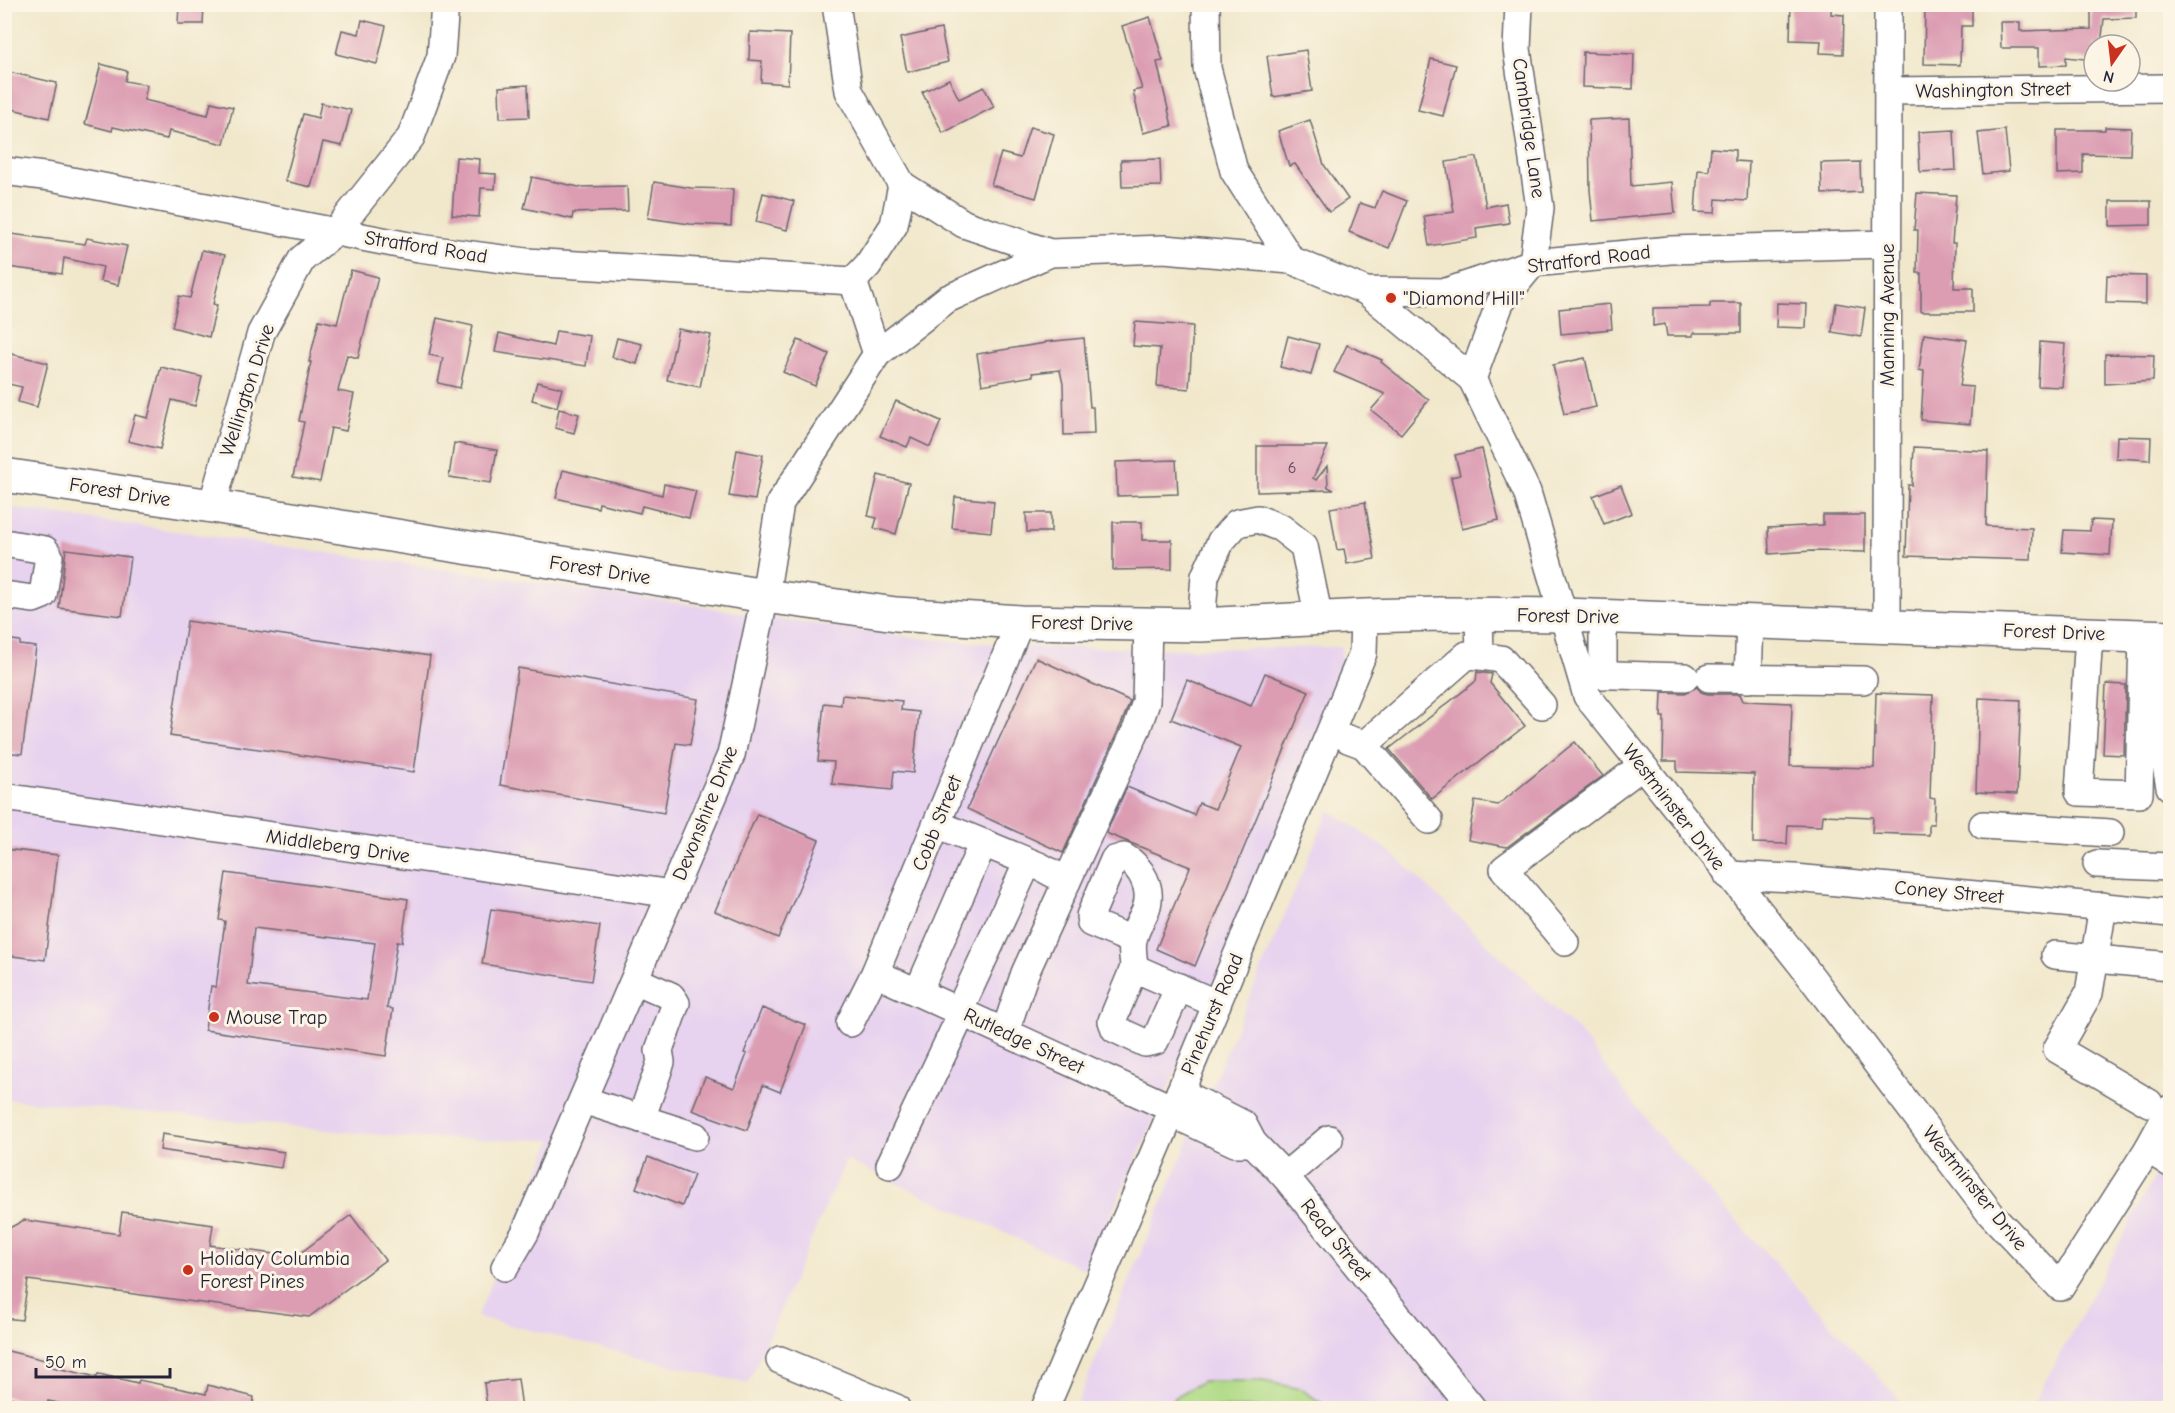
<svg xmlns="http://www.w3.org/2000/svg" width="2175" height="1413" font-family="'Comic Neue',sans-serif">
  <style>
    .built { fill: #e7d2ef }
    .green { fill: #afda85; stroke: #687e60; stroke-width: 1.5 }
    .building { fill: #dc9db3; fill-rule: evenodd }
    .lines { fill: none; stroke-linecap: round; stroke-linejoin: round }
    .minor-casing { stroke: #6a676e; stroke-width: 30 }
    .major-casing { stroke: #6a676e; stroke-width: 36 }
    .minor { stroke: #fff; stroke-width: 27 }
    .major { stroke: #fff; stroke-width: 33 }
    .poi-dot { fill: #c8321e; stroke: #fcf5e5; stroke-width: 2 }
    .labels { text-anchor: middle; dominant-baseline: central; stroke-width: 6; stroke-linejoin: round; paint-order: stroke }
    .number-label { font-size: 16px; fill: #504159 }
    .street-label { font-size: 20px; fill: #22223b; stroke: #fcf5e5 }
    .poi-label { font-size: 20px; fill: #22223b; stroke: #fcf5e5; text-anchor: start }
  </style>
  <rect width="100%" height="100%" fill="#fcf5e5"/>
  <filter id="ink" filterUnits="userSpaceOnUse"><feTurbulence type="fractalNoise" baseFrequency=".0167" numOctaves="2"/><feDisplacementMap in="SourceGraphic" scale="12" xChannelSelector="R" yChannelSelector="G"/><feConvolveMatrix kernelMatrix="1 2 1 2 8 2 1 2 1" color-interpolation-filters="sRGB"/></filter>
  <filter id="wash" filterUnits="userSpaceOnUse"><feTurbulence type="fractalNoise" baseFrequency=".008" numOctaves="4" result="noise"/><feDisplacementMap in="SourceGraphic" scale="24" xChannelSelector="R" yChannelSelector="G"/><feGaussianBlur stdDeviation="1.35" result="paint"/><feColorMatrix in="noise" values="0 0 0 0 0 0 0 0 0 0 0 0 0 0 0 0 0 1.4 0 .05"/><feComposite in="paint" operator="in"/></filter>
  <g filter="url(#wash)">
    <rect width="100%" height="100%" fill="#f1e8cc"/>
    <!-- built -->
    <g class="built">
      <polygon points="5,507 694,605 784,620 927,639 1035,647 1174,649 1341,647 1342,673 1194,1031 1086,1270 846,1160 748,1384 477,1317 552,1140 409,1138 5,1099"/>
      <polygon points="1329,810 1392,853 1581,1034 1650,1126 1907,1408 1075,1408"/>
      <polygon points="2170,1149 2170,1408 2031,1408"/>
    </g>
    <!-- green -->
    <polygon class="green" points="1203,1381 1263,1381 1301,1389 1329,1408 1164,1408 1177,1396"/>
    <g id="blocks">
      <!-- building -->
      <g class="building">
        <polygon points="179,4 204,4 203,24 178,24"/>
        <polygon points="1791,4 1831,4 1831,14 1844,15 1843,54 1820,53 1821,41 1790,40"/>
        <polygon points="1925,4 1972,4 1972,26 1961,26 1960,65 1924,64"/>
        <polygon points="2091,4 2136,4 2136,18 2104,19 2101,45 2094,45 2094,60 2066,57 2066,65 2039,66 2039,48 2001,48 2000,22 2020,22 2020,31 2091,29"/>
        <polygon points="1150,17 1163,61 1157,62 1172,126 1143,133 1133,91 1142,89 1122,26"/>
        <polygon points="362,20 386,26 377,64 336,54 342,30 359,34"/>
        <polygon points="941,29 948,62 907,72 900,38"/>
        <polygon points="750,32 790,34 788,84 761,82 762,61 749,60"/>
        <polygon points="1306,50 1312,91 1273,97 1267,56"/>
        <polygon points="1583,52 1634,54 1633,89 1582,87"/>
        <polygon points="1431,59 1456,65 1443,116 1418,110"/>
        <polygon points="101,64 127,71 125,81 147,85 144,100 208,115 211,102 233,107 224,144 169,131 167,139 113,127 112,131 85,124"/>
        <polygon points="4,71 57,83 49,118 4,107"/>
        <polygon points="949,79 959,99 984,87 994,107 943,133 922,92"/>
        <polygon points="528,85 529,117 500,118 499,87"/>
        <polygon points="321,103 351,110 342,146 323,142 311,187 285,181 303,114 318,118"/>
        <polygon points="1629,118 1631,186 1672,182 1675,213 1593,221 1590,190 1589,120"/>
        <polygon points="1310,120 1324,165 1348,199 1329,212 1295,164 1289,166 1278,131"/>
        <polygon points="1030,127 1054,134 1036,198 991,185 1001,153 1020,158"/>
        <polygon points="2105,127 2131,128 2130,155 2083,154 2083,173 2057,174 2057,130 2105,130"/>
        <polygon points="1954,130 1956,170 1920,172 1918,132"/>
        <polygon points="2005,130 2009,171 1983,174 1978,133"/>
        <polygon points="1711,148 1735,150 1735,161 1749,162 1747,201 1716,199 1715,213 1695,212 1698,170 1709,171"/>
        <polygon points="456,157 480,159 479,173 496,174 495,189 481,188 479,217 452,215"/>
        <polygon points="1477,157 1486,207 1506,203 1509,223 1476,228 1477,238 1429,246 1424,216 1454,212 1446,162"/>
        <polygon points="1160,159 1161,186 1122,187 1121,160"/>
        <polygon points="1860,162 1861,192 1822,194 1821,163"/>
        <polygon points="532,177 579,187 627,186 628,211 573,213 572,219 524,208"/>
        <polygon points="654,182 691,188 733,189 731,226 690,224 648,218"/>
        <polygon points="1382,191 1407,201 1389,248 1349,232 1360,203 1375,208"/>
        <polygon points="763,193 794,201 787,230 756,222"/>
        <polygon points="1917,193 1956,195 1952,243 1955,243 1954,288 1973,288 1973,312 1921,312 1921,273 1917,273 1918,230 1914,230"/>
        <polygon points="2110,201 2151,201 2151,225 2110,226"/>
        <polygon points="11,234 85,244 87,238 127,246 118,285 100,281 103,267 64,258 62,274 7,267"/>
        <polygon points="202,250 225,255 213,304 217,305 209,337 172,327 179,296 190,298"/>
        <polygon points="351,270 378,277 358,358 347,355 338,391 354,394 346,431 331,428 320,482 293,477 304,422 299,421 311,362 309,362 319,320 337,324"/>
        <polygon points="2107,275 2146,276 2146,304 2106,303"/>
        <polygon points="1710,303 1741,303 1741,333 1693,333 1693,336 1667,336 1665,324 1653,326 1653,308 1710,307"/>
        <polygon points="1777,303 1807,304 1806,328 1776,327"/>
        <polygon points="1836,303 1865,308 1861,337 1832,332"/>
        <polygon points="1610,304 1612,329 1561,334 1559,309"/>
        <polygon points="437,318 473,326 460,388 438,383 443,358 429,355"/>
        <polygon points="1135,322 1193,326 1189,389 1157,386 1160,348 1133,346"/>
        <polygon points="678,329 711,335 700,387 667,380"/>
        <polygon points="556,331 590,336 586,366 495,352 499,333 553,346"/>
        <polygon points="1924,334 1967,340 1960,386 1973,387 1970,424 1921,420 1924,371 1919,370"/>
        <polygon points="1288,336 1319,344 1311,375 1280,367"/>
        <polygon points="617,338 642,344 637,364 612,357"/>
        <polygon points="1084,338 1090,407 1093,407 1094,434 1064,435 1063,384 1060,370 1032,373 1033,376 982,385 977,354 1045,343 1045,342"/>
        <polygon points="798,340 829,354 815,386 783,372"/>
        <polygon points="2040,342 2065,344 2062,387 2038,386"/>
        <polygon points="1347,345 1382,360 1381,362 1429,400 1401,434 1371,410 1385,394 1334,372"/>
        <polygon points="4,352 48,363 37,407 18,402 22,387 4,383"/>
        <polygon points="2105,354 2154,355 2153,381 2105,384"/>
        <polygon points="1585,358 1596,407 1564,414 1553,365"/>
        <polygon points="161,367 202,377 195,406 172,400 160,449 128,441 135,415 148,418"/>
        <polygon points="537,382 562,388 557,407 532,400"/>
        <polygon points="896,401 941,421 930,447 911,438 907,447 880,436"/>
        <polygon points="559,409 579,414 574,433 555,428"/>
        <polygon points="2117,436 2151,437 2150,460 2116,458"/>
        <polygon points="454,443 497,450 491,483 449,477"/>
        <polygon points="1257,446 1328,446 1313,478 1316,480 1327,466 1328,487 1334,490 1257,492"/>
        <polygon points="1914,447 1988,451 1986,526 2032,528 2031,560 1906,556 1908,485 1912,485"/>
        <polygon points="1482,449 1499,520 1462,529 1451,477 1460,475 1455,455"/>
        <polygon points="737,450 763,455 755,500 729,496"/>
        <polygon points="1176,460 1178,494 1117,496 1116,462"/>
        <polygon points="563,470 662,495 664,484 696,491 689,518 642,506 640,513 599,503 598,508 556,498"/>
        <polygon points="878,475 909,483 896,534 874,528 877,518 868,516"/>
        <polygon points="1621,485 1632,513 1604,524 1593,496"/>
        <polygon points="955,497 994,501 991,532 952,528"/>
        <polygon points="1365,502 1375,559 1347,564 1344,549 1337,550 1330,508"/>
        <polygon points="1026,513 1051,513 1051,532 1027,532"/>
        <polygon points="1823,515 1865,515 1865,552 1812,551 1769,554 1768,528 1823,525"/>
        <polygon points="2091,520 2112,521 2110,555 2062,552 2064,530 2090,531"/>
        <polygon points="1113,522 1142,522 1142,540 1172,540 1172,569 1113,570"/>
        <polygon points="66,549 130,557 122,616 59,608"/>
        <polygon points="187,621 430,656 414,772 170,736"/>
        <polygon points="4,639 20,641 20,645 36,647 22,754 4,752"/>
        <polygon points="1036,658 1130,701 1122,722 1063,853 967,809"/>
        <polygon points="518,668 698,699 690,745 676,743 664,813 500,785"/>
        <polygon points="1477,672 1492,674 1490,683 1525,726 1432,799 1389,749 1476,681"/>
        <polygon points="1265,673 1309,691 1195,966 1156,949 1190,867 1106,833 1127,787 1194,815 1199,803 1215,809 1241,747 1171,719 1187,680 1251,706"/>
        <polygon points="2106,684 2126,685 2124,755 2103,754"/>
        <polygon points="1697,687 1701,692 1708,694 1740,694 1743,701 1792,703 1790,766 1874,768 1876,693 1933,695 1930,798 1935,799 1934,824 1929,824 1929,835 1872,833 1873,817 1823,815 1822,826 1788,825 1787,844 1753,843 1754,774 1677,772 1677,761 1663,761 1664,717 1661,717 1662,692 1685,693"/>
        <polygon points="842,695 902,701 901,710 919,712 913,773 894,771 892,790 832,784 834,762 818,761 824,703 841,705"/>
        <polygon points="1979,698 2021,700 2017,794 1976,792"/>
        <polygon points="1575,742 1603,776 1507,847 1468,840 1475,801 1498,805"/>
        <polygon points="757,814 819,840 778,938 715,911"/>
        <polygon points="4,849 58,855 45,960 4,955"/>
        <path d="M226,873L408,899L402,942H397L387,1008L393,1009L386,1056L205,1030L211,986L216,987L225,921L219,920ZM254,928L375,943L367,1000L248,985Z"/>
        <polygon points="491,909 600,926 591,981 482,964"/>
        <polygon points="762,1008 806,1025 780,1092 763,1085 747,1130 692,1110 705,1077 734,1088 747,1054 744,1053"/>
        <polygon points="162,1134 284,1152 281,1168 160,1150"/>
        <polygon points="648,1157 694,1175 682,1206 636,1188"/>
        <polygon points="122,1212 213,1225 210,1245 295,1257 351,1215 385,1260 309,1317 28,1280 22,1320 4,1318 4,1231 24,1220 119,1234"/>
        <polygon points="4,1350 53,1362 52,1367 97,1377 98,1374 138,1383 139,1380 206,1394 208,1385 254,1397 252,1408 82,1408 48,1401 47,1406 4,1396"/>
        <polygon points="518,1379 522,1408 487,1408 484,1383"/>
      </g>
    </g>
  </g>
  <g filter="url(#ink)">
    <use href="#blocks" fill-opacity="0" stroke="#6a676e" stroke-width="1.5"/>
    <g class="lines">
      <defs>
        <g id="minor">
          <polyline points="836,4 849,91 902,185 894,225 868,265 853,281"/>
          <polyline points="1206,4 1207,68 1234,171 1291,260"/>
          <polyline points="1888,91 2170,88"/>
          <polyline points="4,171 51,177 419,248 526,262 853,281"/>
          <polyline points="902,185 964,224 1050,253 1164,249 1291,260 1366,291 1446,292 1533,263 1670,250 1886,244"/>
          <polyline points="853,281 877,354"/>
          <polyline points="1366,291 1472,379 1527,492 1587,696 1802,965 1990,1213 2060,1287 2148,1149 2170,1109"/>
          <polyline points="1472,379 1500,303 1533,263 1540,208 1517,49 1519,4"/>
          <polyline points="212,506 261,333 302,259 336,231 411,137 441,56 445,4"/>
          <polyline points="4,543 45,550 49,556 43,595 33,599 4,595"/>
          <polyline points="1479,614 1480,656 1501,659 1542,705"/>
          <polyline points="1201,625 1205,576 1221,541 1237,523 1258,519 1281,528 1304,546 1319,619"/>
          <polyline points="1887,625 1888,4"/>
          <polyline points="2089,634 2079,792 2139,794 2143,636"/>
          <polyline points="2169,637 2162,663 2160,733 2170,787"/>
          <polyline points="1581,674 1685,677"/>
          <polyline points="1603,675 1603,616"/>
          <polyline points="1709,678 1863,680"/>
          <polyline points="1748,679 1750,621"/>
          <polyline points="1348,739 1364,745 1429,820"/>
          <polyline points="1364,745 1467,655 1480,656"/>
          <polyline points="4,797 672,894"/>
          <polyline points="937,824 1039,866 1067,881"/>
          <polyline points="1983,825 2110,833"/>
          <polyline points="2097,864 2170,867"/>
          <polyline points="1728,875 1795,878 2170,913"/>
          <polyline points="2103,906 2089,993 2057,1049 2149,1103"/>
          <path d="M1132,940L1091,923L1090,916L1114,860L1124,857C1142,867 1153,889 1146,909C1142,919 1135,929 1133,940C1131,948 1134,960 1134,968"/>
          <polyline points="1565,942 1504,869 1642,766"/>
          <polyline points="2055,955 2170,966"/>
          <polyline points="875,973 1173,1109"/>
          <polyline points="635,980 671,996 676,1003 659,1050 661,1062 641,1119"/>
          <polyline points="1179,987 1155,1041 1145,1043 1115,1029 1112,1021 1134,968 1217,1004"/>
          <polyline points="918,992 983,843"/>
          <polyline points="959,1011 1028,862"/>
          <polyline points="850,1023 875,973 1020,622"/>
          <polyline points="1005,1032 1025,973 1137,728 1146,702 1148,624"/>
          <polyline points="1180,1092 1243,1124 1253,1143 1285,1176 1472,1408"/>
          <polyline points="583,1100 695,1136"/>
          <polyline points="1171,1113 1235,1143 1253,1143"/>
          <polyline points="2148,1149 2170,1163"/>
          <polyline points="890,1165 962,1013"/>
          <polyline points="1285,1176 1329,1139"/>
          <polyline points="505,1267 525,1233 731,755 765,596 780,503 877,354 947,299 1050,253"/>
          <polyline points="780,1360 896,1408"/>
          <polyline points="1045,1408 1173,1109 1363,653 1364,616"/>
        </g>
        <polyline id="major" points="4,475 212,506 765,596 896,614 1020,622 1201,625 1364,616 1441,614 1564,615 2170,637"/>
      </defs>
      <!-- minor casing -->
      <use href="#minor" class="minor-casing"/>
      <!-- major casing -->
      <use href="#major" class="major-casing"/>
      <!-- minor -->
      <use href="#minor" class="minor"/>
      <!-- major -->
      <use href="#major" class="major"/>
    </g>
  </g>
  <!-- markers -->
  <g class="poi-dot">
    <circle cx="1391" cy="298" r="6"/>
    <circle cx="214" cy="1017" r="6"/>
    <circle cx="188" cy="1270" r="6"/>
  </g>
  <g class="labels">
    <!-- number labels -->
    <g class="number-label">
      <text x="1292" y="468">6</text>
    </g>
    <!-- street labels -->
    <g class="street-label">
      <text transform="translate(1993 90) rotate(-1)">Washington Street</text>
      <text transform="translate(1529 128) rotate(82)">Cambridge Lane</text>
      <text transform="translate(426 247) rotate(9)">Stratford Road</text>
      <text transform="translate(1589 259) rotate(-7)">Stratford Road</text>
      <text transform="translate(1887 315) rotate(-90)">Manning Avenue</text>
      <text transform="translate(247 390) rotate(-72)">Wellington Drive</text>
      <text transform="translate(120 492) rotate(9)">Forest Drive</text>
      <text transform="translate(600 570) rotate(9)">Forest Drive</text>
      <text transform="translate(1568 616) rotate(1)">Forest Drive</text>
      <text transform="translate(1082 623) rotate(1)">Forest Drive</text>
      <text transform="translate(2054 632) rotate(2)">Forest Drive</text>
      <text transform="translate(1674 807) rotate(52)">Westminster Drive</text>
      <text transform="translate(705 813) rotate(-68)">Devonshire Drive</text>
      <text transform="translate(937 823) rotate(-68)">Cobb Street</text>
      <text transform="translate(338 846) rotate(8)">Middleberg Drive</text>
      <text transform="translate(1949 892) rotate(5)">Coney Street</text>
      <text transform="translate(1212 1014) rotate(-67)">Pinehurst Road</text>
      <text transform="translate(1024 1041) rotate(25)">Rutledge Street</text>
      <text transform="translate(1975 1188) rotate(51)">Westminster Drive</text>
      <text transform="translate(1336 1240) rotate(51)">Read Street</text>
    </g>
    <!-- poi labels -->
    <g class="poi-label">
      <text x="1403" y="298">"Diamond Hill"</text>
      <text x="226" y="1017">Mouse Trap</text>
      <text x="200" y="1258">Holiday Columbia<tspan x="200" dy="23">Forest Pines</tspan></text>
    </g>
  </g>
  <!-- margin -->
  <rect width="2175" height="1413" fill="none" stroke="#fcf5e5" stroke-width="24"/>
  <!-- north arrow -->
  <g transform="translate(2112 63) rotate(194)"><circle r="28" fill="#fcf5e5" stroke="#a5a1a1" stroke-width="1.5"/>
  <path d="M0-4.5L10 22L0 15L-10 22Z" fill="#c8321e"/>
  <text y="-9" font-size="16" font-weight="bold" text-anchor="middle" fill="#22223b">N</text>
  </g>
  <!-- scale -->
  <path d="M36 1368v9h134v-9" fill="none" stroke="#22223b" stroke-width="3"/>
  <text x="45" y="1368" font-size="18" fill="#22223b" stroke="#fcf5e5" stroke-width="4.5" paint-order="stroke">50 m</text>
</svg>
